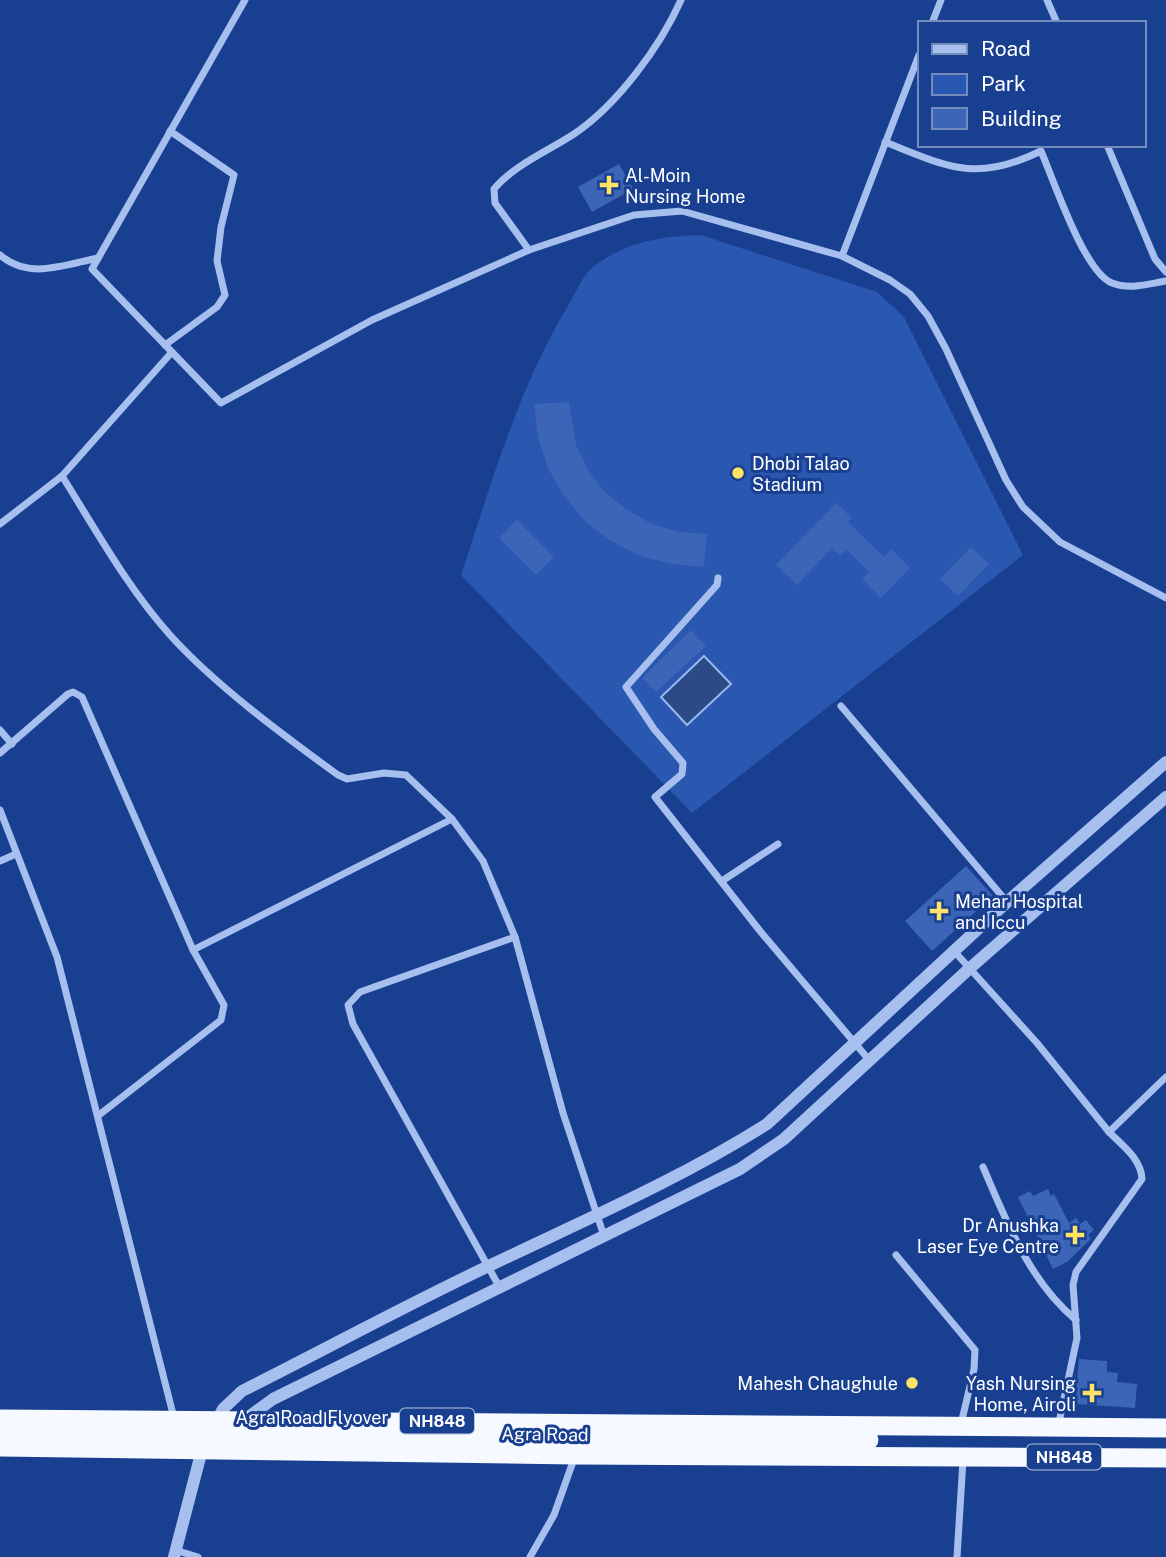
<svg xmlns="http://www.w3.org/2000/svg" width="1166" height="1557" font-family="'Public Sans',sans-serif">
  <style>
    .green { fill: #2a57af }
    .water { fill: #2c4a86; stroke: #98b8f2; stroke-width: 2 }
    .building { fill: #3c65b7 }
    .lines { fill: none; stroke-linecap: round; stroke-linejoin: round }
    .minor { stroke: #a6bfef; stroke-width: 7 }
    .tertiary { stroke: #a6bfef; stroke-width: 12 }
    .trunk { stroke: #f6f9ff; stroke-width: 19 }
    .trunk-bridge { stroke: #f6f9ff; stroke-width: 19 }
    .poi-dot { fill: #ffe364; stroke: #183f90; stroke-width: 2.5 }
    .labels { text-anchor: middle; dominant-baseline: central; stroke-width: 6; stroke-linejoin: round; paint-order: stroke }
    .shield { fill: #183f90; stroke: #bac5de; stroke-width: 2 }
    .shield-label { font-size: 16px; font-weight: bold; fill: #fff }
    .poi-label { font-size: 18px; fill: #fff; stroke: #183f90; text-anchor: start }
    .street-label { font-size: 18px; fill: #fff; stroke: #183f90 }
  </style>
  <rect width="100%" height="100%" fill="#183f90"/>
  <!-- green -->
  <path class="green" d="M701,235L877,292L904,317L1023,555L692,813L461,575C492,482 518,388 569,304C576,293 582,276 592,268C623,242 663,236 701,235Z"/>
  <!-- water -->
  <polygon class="water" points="704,656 731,684 687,725 661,697"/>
  <!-- building -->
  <g class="building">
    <polygon points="619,164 633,189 592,212 578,187"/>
    <polygon points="569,402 576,445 588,470 605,492 627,510 652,524 679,532 707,534 704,567 672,564 640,556 611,541 585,521 564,496 548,468 538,437 534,404"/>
    <polygon points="836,503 852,518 848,522 884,557 891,549 910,568 881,598 862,579 869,572 847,550 840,556 832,548 797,585 776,565"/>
    <polygon points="517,520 554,557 536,575 499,538"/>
    <polygon points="971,547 989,564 958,596 940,579"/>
    <polygon points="691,630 706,646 656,692 642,678"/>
    <polygon points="966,866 993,896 932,951 905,921"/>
    <polygon points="1048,1189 1051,1196 1054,1194 1069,1223 1076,1218 1080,1224 1086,1220 1094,1230 1088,1235 1091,1239 1067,1262 1053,1269 1018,1197 1030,1191 1033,1196"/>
    <polygon points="1079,1359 1107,1361 1107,1372 1118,1373 1117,1382 1137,1384 1135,1408 1075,1404"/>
  </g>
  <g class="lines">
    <!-- minor -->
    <g class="minor">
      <polyline points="245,0 92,269 221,403 372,320 529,250 634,215 682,211 842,256 890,280 910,294 928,316 946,349 1006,480 1023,507 1060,542 1166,598"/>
      <polyline points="1047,0 1057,23"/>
      <polyline points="932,23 941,0"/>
      <path d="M885,142C948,167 976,183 1041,151C1054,181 1084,272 1112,283C1130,290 1148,284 1166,281"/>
      <polyline points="1107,145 1155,259 1166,272"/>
      <path d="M529,250L495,203L494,189C514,165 548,151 574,134C617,105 660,47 681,0"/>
      <path d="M0,255C29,280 64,265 98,258"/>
      <polyline points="842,256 919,55"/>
      <polyline points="165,345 217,307 225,295 217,261 221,227 234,175 170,131"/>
      <path d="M62,476C96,530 127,587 170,635C215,685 283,735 338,775L347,779L384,773L406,775L452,819L483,861L515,937L563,1113L604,1236"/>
      <polyline points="0,524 62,476 172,352"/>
      <polyline points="718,578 717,585 626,687 654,729 683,763 682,774 655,797 760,931 870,1061"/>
      <polyline points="841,706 1007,902"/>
      <polyline points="0,730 12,744"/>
      <polyline points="0,753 68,694 73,692 82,697 193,950 224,1005 221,1020 99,1115"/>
      <polyline points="0,810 57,957 174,1418"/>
      <polyline points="0,861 16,854"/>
      <polyline points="722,881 778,844"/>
      <polyline points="193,950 452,819"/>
      <polyline points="954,951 1037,1043 1109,1132 1166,1077"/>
      <path d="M983,1167C1007,1222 1029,1281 1076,1320"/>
      <polyline points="896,1255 975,1350 974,1369 961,1424"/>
      <polyline points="500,1288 353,1024 348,1005 360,992 515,937"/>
      <path d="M1058,1427L1077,1338L1073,1285L1076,1272L1142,1179C1141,1159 1123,1146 1109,1132"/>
      <polyline points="175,1550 198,1557"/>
      <polyline points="530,1557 554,1515 575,1456"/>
      <polyline points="957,1557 963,1460"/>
    </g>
    <!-- tertiary -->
    <g class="tertiary">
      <polyline points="243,1421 273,1399 740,1169 784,1139 970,968 1166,797"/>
      <path d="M215,1424L223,1409L242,1391C326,1349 408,1304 493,1264C585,1220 680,1179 767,1124L1007,902L1166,762"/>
      <polyline points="174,1557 203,1446"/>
    </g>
    <!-- trunk -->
    <g class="trunk">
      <polyline points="0,1419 1166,1428"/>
      <polyline points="0,1447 576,1455 1166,1458"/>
    </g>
    <!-- trunk-bridge -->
    <polyline class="trunk-bridge" points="0,1435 869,1440"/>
  </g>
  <!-- markers -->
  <g class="poi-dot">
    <path d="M605.5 174.5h7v7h7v7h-7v7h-7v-7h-7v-7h7z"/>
    <circle cx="738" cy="473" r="7"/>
    <path d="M935.5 900.5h7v7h7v7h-7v7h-7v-7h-7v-7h7z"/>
    <path d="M1071.5 1224.5h7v7h7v7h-7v7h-7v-7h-7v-7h7z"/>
    <circle cx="912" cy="1383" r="7"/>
    <path d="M1088.5 1382.5h7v7h7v7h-7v7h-7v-7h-7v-7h7z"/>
  </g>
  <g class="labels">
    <!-- shield labels -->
    <g class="shield">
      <rect x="400" y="1408.5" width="74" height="25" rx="5"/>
      <rect x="1027" y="1444.5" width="74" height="25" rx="5"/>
    </g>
    <g class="shield-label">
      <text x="437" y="1421">NH848</text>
      <text x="1064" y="1457">NH848</text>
    </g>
    <!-- poi labels -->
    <g class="poi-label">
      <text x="625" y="175">Al-Moin<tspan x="625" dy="21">Nursing Home</tspan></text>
      <text x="752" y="463">Dhobi Talao<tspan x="752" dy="21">Stadium</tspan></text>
      <text x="955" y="901">Mehar Hospital<tspan x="955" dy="21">and Iccu</tspan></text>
      <text x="1059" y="1225" text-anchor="end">Dr Anushka<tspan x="1059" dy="21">Laser Eye Centre</tspan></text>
      <text x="898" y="1383" text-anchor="end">Mahesh Chaughule</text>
      <text x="1076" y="1383" text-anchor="end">Yash Nursing<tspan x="1076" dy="21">Home, Airoli</tspan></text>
    </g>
    <!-- street labels -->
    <g class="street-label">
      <text x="312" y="1417">Agra Road Flyover</text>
      <text transform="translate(545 1434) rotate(1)">Agra Road</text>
    </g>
  </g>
  <!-- legend -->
  <rect x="918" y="21" width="228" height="126" fill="#183f90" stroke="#748cbc" stroke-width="2"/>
  <rect x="932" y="44" width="35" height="10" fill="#a6bfef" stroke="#748cbc" stroke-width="2"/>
  <text x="981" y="56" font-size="21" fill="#ffffff">Road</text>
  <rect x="932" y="74" width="35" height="21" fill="#2a57af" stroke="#748cbc" stroke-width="2"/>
  <text x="981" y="91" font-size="21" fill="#ffffff">Park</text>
  <rect x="932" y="108" width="35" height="21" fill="#3c65b7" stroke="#748cbc" stroke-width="2"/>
  <text x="981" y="126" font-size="21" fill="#ffffff">Building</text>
</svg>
